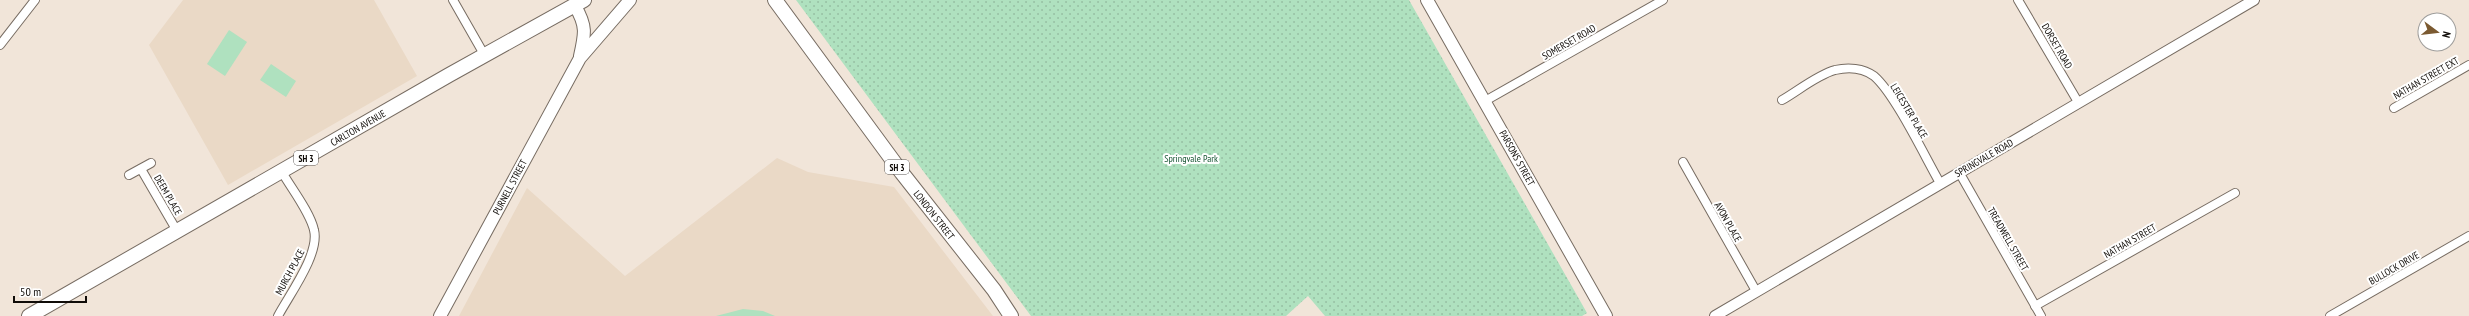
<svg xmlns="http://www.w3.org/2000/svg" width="2469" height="316" font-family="'PT Sans Narrow',sans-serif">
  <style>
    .built { fill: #ead9c6 }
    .green { fill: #afe1bf }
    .park { fill: url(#park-dots) }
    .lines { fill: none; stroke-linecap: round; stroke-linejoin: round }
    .minor-casing { stroke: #776c62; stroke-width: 10 }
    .tertiary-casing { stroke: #776c62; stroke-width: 12 }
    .secondary-casing { stroke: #776c62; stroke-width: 14 }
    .trunk-casing { stroke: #776c62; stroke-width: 16 }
    .minor { stroke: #fff; stroke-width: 8 }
    .tertiary { stroke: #fff; stroke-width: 10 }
    .secondary { stroke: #fff; stroke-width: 12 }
    .trunk { stroke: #fff; stroke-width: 14 }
    .labels { text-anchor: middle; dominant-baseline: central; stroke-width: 4; stroke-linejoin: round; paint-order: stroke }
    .shield { fill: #fff; stroke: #585552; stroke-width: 1 }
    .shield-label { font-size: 9px; font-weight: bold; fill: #100c08 }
    .street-label { font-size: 10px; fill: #100c08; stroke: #fff }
    .park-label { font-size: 10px; fill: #155431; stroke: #fff }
  </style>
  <defs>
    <pattern id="park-dots" width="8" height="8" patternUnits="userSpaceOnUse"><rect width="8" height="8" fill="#afe1bf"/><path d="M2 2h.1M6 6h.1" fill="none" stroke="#96c0a3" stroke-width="1.8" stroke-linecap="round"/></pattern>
  </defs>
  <rect width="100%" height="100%" fill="#f1e5d9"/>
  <!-- built -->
  <g class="built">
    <polygon points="183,0 374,0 417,76 228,185 149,45"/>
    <polygon points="777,158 808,172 894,187 993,316 459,316 527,188 625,276"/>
  </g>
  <!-- green -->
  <g class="green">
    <polygon points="229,30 247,42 225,76 207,64"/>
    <polygon points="271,64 296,81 286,97 260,80"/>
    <polygon points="743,309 763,311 775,316 716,316"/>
  </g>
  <!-- park -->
  <polygon class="park" points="796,0 1409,0 1587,313 1582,316 1325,316 1308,296 1286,316 1031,316"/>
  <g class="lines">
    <defs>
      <g id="minor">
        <polyline points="453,0 485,56"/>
        <polyline points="2018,0 2078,102"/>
        <polyline points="0,45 35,0"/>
        <path d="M1782,100C1798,91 1817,75 1835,70C1848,67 1863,68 1874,76C1895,94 1925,157 1940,183"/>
        <polyline points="1485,101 1663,0"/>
        <polyline points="2394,108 2469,65"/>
        <polyline points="1683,162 1756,291"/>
        <polyline points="141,169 177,231"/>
        <polyline points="1959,172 2041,316"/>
        <polyline points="129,175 151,163"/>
        <polyline points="2035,306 2235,193"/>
        <path d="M278,316C289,295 320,254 314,230C310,212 291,188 282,172"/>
        <polyline points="2330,316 2469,236"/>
      </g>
      <polyline id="tertiary" points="1715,316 2254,0"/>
      <g id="secondary">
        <polyline points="1427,0 1606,316"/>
        <path d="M575,6C587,26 585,34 580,56"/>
        <polyline points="440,316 580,58 630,0"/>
      </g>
      <g id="trunk">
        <polyline points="775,0 902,173 994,290 1011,316"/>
        <polyline points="29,316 449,75 584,0"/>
      </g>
    </defs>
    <!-- minor casing -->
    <use href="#minor" class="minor-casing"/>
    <!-- tertiary casing -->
    <use href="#tertiary" class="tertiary-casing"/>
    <!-- secondary casing -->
    <use href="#secondary" class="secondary-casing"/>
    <!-- trunk casing -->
    <use href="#trunk" class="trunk-casing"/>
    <!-- minor -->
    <use href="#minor" class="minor"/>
    <!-- tertiary -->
    <use href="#tertiary" class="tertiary"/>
    <!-- secondary -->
    <use href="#secondary" class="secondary"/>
    <!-- trunk -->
    <use href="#trunk" class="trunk"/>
  </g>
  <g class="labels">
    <!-- shield labels -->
    <g class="shield">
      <rect x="294" y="151" width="24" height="14" rx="3"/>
      <rect x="885" y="160" width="24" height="14" rx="3"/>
    </g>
    <g class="shield-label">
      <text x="306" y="158">SH 3</text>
      <text x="897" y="167">SH 3</text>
    </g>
    <!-- street labels -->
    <g class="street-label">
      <text transform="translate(1569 42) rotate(-30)">SOMERSET ROAD</text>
      <text transform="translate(2057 46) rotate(60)">DORSET ROAD</text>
      <text transform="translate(2426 78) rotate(-30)">NATHAN STREET EXT</text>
      <text transform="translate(1909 111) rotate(59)">LEICESTER PLACE</text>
      <text transform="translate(358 128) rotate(-30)">CARLTON AVENUE</text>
      <text transform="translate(1517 158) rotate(61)">PARSONS STREET</text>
      <text transform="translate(1984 158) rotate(-30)">SPRINGVALE ROAD</text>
      <text transform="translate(510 187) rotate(-62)">PURNELL STREET</text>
      <text transform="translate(168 195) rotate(60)">DEEM PLACE</text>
      <text transform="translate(934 215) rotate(52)">LONDON STREET</text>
      <text transform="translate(1728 222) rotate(60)">AVON PLACE</text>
      <text transform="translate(2008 239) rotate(60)">TREADWELL STREET</text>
      <text transform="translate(2130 241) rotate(-30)">NATHAN STREET</text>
      <text transform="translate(2394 268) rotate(-30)">BULLOCK DRIVE</text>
      <text transform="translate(290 272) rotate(-62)">MURCH PLACE</text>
    </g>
    <!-- park labels -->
    <g class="park-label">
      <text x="1191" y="158">Springvale Park</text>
    </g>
  </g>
  <!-- north arrow -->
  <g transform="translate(2437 32) rotate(105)"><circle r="19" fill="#ffffff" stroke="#9f9e9c"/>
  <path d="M0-3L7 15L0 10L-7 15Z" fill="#7b5a31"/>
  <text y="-6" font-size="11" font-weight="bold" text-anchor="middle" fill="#100c08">N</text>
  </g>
  <!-- scale -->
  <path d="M14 296v6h72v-6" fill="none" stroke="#100c08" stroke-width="2"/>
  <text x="20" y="296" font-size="12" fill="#100c08" stroke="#ffffff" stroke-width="3" paint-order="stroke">50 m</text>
</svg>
